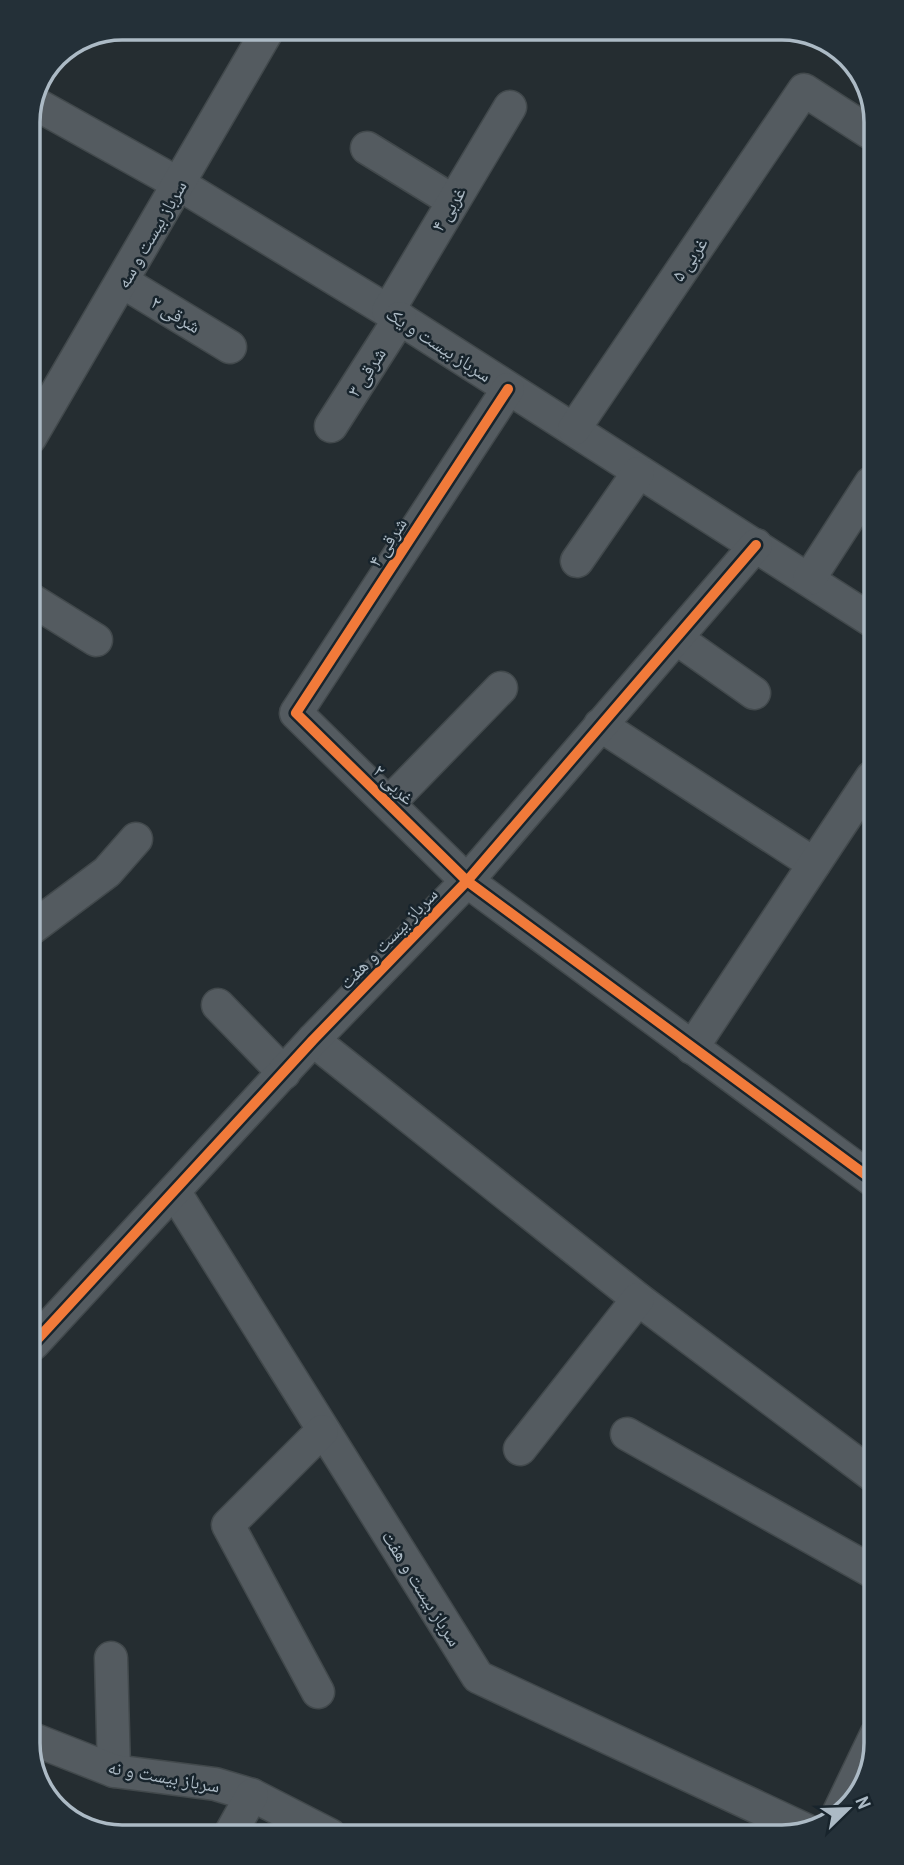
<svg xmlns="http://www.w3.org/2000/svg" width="904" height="1865" font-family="'Archivo Narrow','Noto Naskh Arabic',sans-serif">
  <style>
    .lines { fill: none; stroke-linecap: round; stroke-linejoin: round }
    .minor-casing { stroke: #42494c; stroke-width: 35 }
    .minor { stroke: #545b60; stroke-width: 32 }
    .cycleway-casing { stroke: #18242c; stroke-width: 15 }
    .cycleway { stroke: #f17a3a; stroke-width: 10 }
    .labels { text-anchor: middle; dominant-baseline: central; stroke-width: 5; stroke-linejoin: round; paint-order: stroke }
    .street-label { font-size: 19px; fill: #acbac5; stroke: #18242c }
    .rim { fill: none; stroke: #acbac5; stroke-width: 3.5 }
  </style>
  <rect width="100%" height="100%" fill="#252d31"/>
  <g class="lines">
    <defs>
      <g id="minor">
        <polyline points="34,103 179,184 388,311 871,620"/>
        <polyline points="367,148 453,201"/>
        <polyline points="123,282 230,347"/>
        <polyline points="388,311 510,107"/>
        <polyline points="508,389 296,713 467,881 874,1181"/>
        <polyline points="331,426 400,318"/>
        <polyline points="574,429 804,90 869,132"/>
        <polyline points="30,438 269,28"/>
        <polyline points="577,561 638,473"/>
        <polyline points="809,579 871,483"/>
        <polyline points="30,599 96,640"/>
        <polyline points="676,638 754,693"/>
        <polyline points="600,725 814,864"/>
        <polyline points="389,803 501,688"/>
        <polyline points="32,928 107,872 136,839"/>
        <polyline points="218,1005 284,1073"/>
        <polyline points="313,1040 638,1299 875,1477"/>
        <polyline points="692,1048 872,777"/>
        <polyline points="174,1191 478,1677 806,1830"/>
        <polyline points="33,1344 313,1040 467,881 756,545"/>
        <polyline points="627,1434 875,1573"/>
        <polyline points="520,1449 638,1299"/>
        <polyline points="111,1658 114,1771"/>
        <polyline points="318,1692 228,1525 322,1431"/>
        <polyline points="35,1740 114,1771 215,1784 252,1795 330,1835"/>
        <polyline points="839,1812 876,1735"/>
        <polyline points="229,1836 252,1795"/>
      </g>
    </defs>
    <!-- minor casing -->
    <use href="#minor" class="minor-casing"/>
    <!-- minor -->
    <use href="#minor" class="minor"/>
    <defs>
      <g id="cycleway">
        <polyline points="508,389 296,713 467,881 874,1181"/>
        <polyline points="33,1344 313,1040 467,881 756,545"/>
      </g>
    </defs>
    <!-- cycleway casing -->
    <use href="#cycleway" class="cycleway-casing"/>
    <!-- cycleway -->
    <use href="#cycleway" class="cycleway"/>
  </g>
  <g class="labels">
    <!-- street labels -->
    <g class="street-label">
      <text transform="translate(448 209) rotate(-59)">غربی ۴</text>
      <text transform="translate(151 234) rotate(-60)">سرباز بیست و سه</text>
      <text transform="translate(689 259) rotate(-56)">غربی ۵</text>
      <text transform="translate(176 314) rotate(31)">شرقی ۲</text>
      <text transform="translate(439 344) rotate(33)">سرباز بیست و یک</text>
      <text transform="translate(366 372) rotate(-57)">شرقی ۳</text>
      <text transform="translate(387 542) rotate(-57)">شرقی ۴</text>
      <text transform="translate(394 784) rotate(44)">غربی ۲</text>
      <text transform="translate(388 938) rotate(-46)">سرباز بیست و هفت</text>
      <text transform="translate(422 1588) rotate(58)">سرباز بیست و هفت</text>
      <text transform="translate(164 1776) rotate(10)">سرباز بیست و نه</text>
    </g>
  </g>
  <!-- crop -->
  <path d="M0 0H904V1865H0ZM122 40H782A82 82 0 0 1 864 122V1743A82 82 0 0 1 782 1825H122A82 82 0 0 1 40 1743V122A82 82 0 0 1 122 40Z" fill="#243038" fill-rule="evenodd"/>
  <path class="rim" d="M122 40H782A82 82 0 0 1 864 122V1743A82 82 0 0 1 782 1825H122A82 82 0 0 1 40 1743V122A82 82 0 0 1 122 40Z"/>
  <!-- north arrow -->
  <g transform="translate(848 1809) rotate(67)" stroke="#18242c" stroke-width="5" paint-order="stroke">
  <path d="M0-5L12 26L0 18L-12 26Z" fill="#acbac5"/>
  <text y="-10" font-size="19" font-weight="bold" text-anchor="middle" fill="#acbac5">N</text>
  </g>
</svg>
